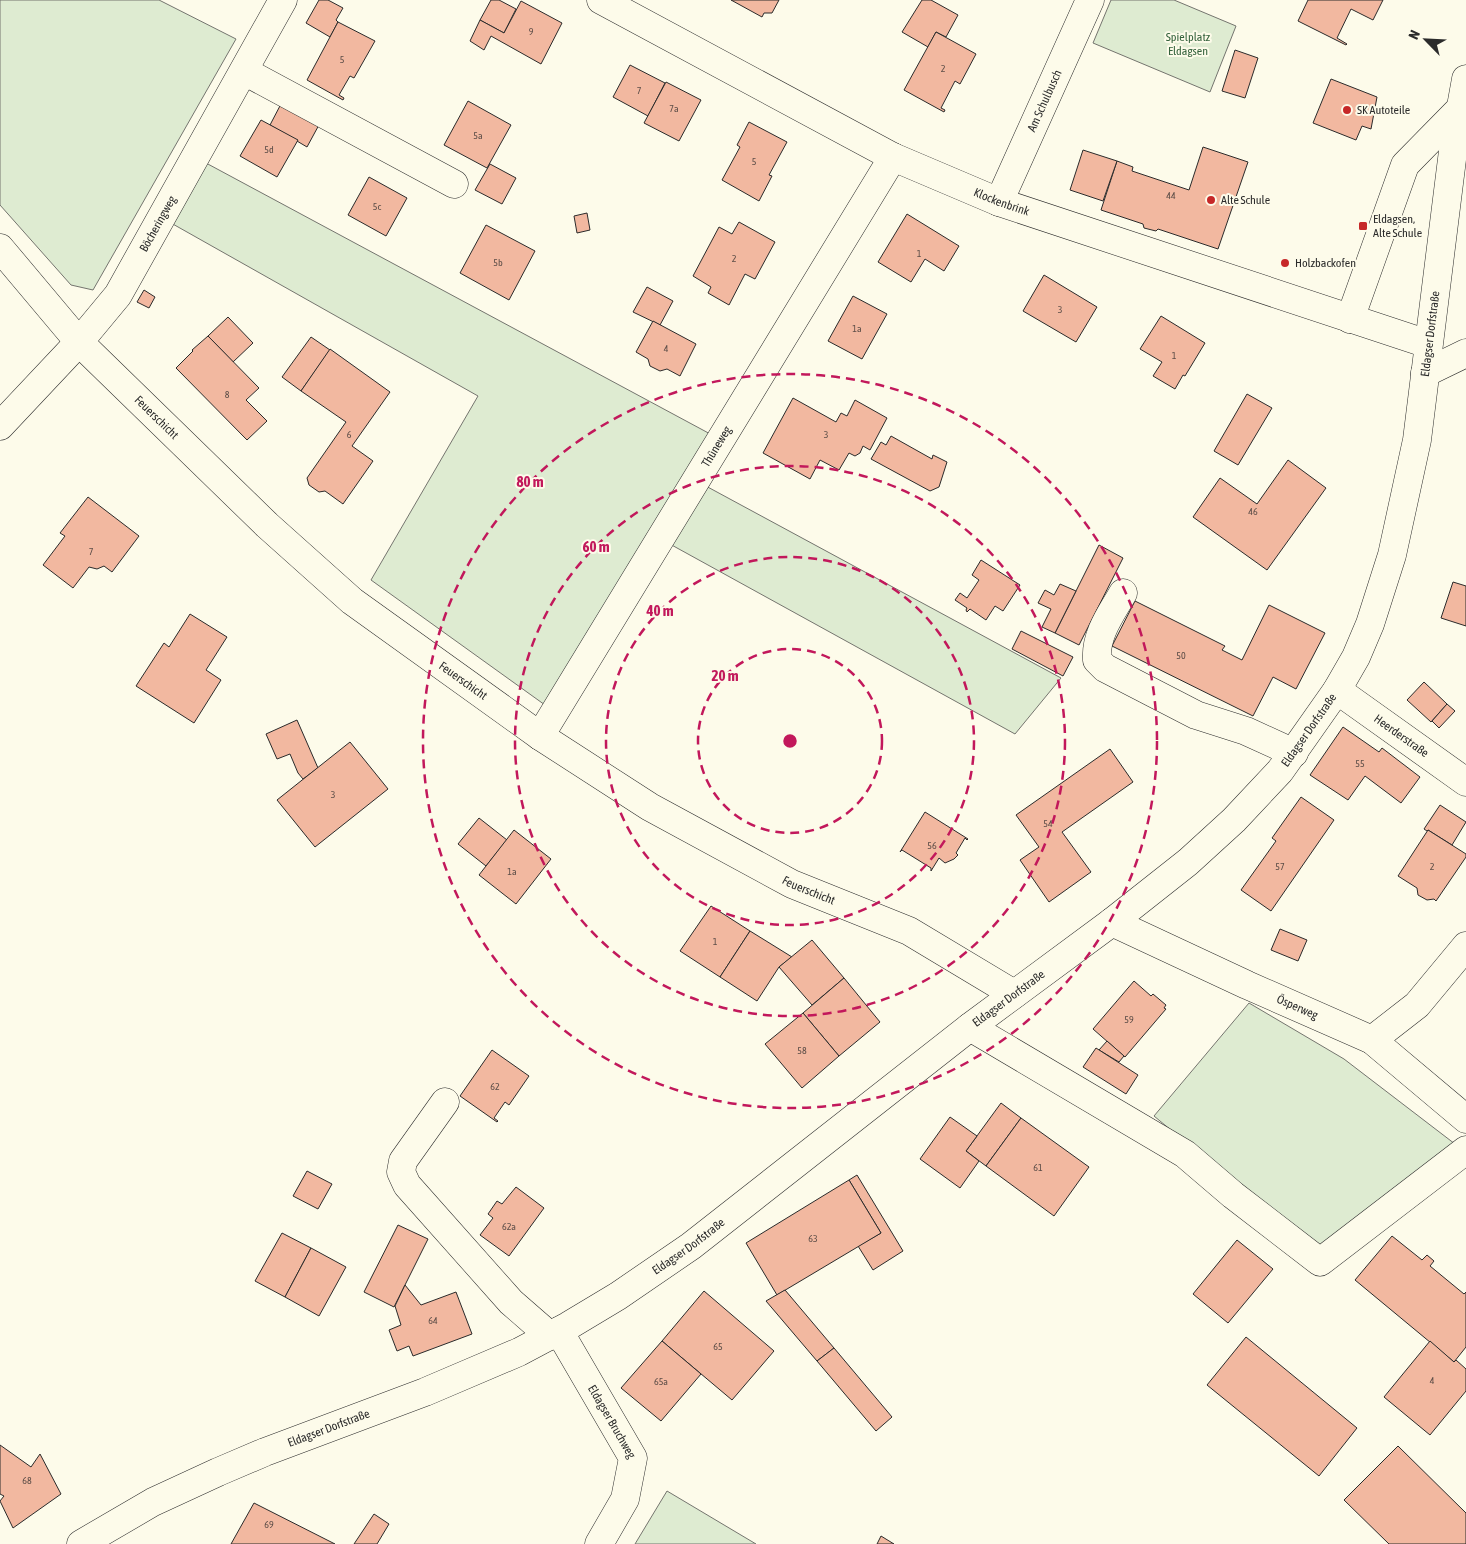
<svg xmlns="http://www.w3.org/2000/svg" width="1466" height="1544" font-family="'Asap Condensed',sans-serif">
  <style>
    .green { fill: #deebd1; stroke: #74746e }
    .building { fill: #f2b8a0; stroke: #2b2b2b }
    .lines { fill: none; stroke-linecap: round; stroke-linejoin: round }
    .minor-casing { stroke: #2b2b2b; stroke-width: 29 }
    .minor { stroke: #fdfbea; stroke-width: 28 }
    .ring { fill: none; stroke: #c2185b; stroke-width: 2.5; stroke-dasharray: 9 6 }
    .poi-dot { fill: #c62828; stroke: #fdfbea; stroke-width: 2 }
    .labels { text-anchor: middle; dominant-baseline: central; stroke-width: 4; stroke-linejoin: round; paint-order: stroke }
    .number-label { font-size: 10px; fill: #5d4e48 }
    .park-label { font-size: 12px; fill: #34623c; stroke: #fdfbea }
    .street-label { font-size: 12px; fill: #2b2b2b; stroke: #fdfbea }
    .poi-label { font-size: 12px; fill: #2b2b2b; stroke: #fdfbea; text-anchor: start }
    .centre { fill: #c2185b; stroke: #fdfbea; stroke-width: 2.5 }
    .ring-label { font-size: 15px; text-anchor: middle; font-weight: bold; fill: #c2185b; stroke: #fdfbea; stroke-width: 4; stroke-linejoin: round; paint-order: stroke }
  </style>
  <rect width="100%" height="100%" fill="#fdfbea"/>
  <!-- green -->
  <g class="green">
    <polygon points="0,0 159,0 236,39 93,290 71,285 0,205"/>
    <polygon points="1111,0 1174,0 1236,26 1210,92 1093,43"/>
    <polygon points="206,163 714,436 545,705 371,580 478,396 171,223"/>
    <polygon points="704,485 1061,678 1015,734 668,543"/>
    <polygon points="1249,1003 1344,1059 1455,1144 1318,1252 1154,1116"/>
    <polygon points="667,1491 756,1544 635,1544"/>
  </g>
  <!-- building -->
  <g class="building">
    <polygon points="319,0 328,0 343,8 336,20 338,22 330,37 306,23"/>
    <polygon points="491,0 499,0 516,9 504,33 480,20"/>
    <polygon points="731,0 779,0 772,13 764,13 762,17"/>
    <polygon points="922,0 931,0 958,15 946,37 936,32 928,47 902,32"/>
    <polygon points="1308,0 1383,0 1373,20 1351,9 1337,38 1347,44 1346,45 1298,21"/>
    <polygon points="521,1 562,23 541,64 491,36 484,50 470,41 480,20 504,33"/>
    <polygon points="338,22 375,41 354,78 350,76 339,95 344,98 343,100 307,80"/>
    <polygon points="936,32 976,54 960,84 955,81 941,108 945,110 944,112 904,90"/>
    <polygon points="1235,50 1258,58 1245,98 1222,91"/>
    <polygon points="630,65 665,83 648,116 613,97"/>
    <polygon points="1331,79 1377,97 1371,129 1362,126 1356,140 1313,123"/>
    <polygon points="666,82 701,100 679,141 644,123"/>
    <polygon points="468,101 511,125 487,168 444,145"/>
    <polygon points="282,102 320,123 307,147 270,125"/>
    <polygon points="261,120 298,140 277,177 240,156"/>
    <polygon points="749,122 787,142 769,175 772,176 759,201 722,180 740,147 737,145"/>
    <polygon points="1203,147 1248,162 1218,249 1158,229 1156,231 1144,228 1143,224 1101,210 1117,161 1133,167 1132,171 1189,190"/>
    <polygon points="1083,150 1117,161 1103,201 1070,190"/>
    <polygon points="490,164 516,178 502,204 475,190"/>
    <polygon points="369,177 407,198 386,236 348,215"/>
    <polygon points="587,213 590,230 577,233 574,216"/>
    <polygon points="907,214 959,246 944,271 925,259 911,282 878,262"/>
    <polygon points="739,222 775,242 755,279 745,274 729,305 708,293 711,287 693,276 719,227 732,234"/>
    <polygon points="486,225 535,251 509,300 460,273"/>
    <polygon points="1044,275 1097,307 1076,342 1023,311"/>
    <polygon points="647,287 673,301 660,325 633,312"/>
    <polygon points="144,290 155,297 149,308 137,302"/>
    <polygon points="853,296 887,314 862,359 828,341"/>
    <polygon points="1161,316 1205,343 1185,376 1183,375 1175,389 1153,376 1162,362 1140,349"/>
    <polygon points="228,317 253,343 233,362 208,336"/>
    <polygon points="653,321 696,344 680,376 667,369 660,371 650,366 648,359 636,352"/>
    <polygon points="208,336 259,388 246,400 267,421 247,440 176,368 193,351 192,350"/>
    <polygon points="311,337 330,350 301,391 282,377"/>
    <polygon points="330,349 390,392 352,446 373,461 343,504 325,491 319,492 309,485 307,478 346,422 301,391"/>
    <polygon points="1247,394 1272,408 1238,465 1214,451"/>
    <polygon points="793,398 836,422 841,413 847,416 855,400 887,418 870,450 863,446 860,453 855,456 849,453 839,470 820,460 810,479 763,453"/>
    <polygon points="891,436 932,459 933,455 947,462 939,487 930,491 871,459 881,442 886,445"/>
    <polygon points="1288,460 1326,488 1267,570 1193,517 1220,478 1257,504"/>
    <polygon points="88,497 139,536 112,572 104,566 97,569 89,567 73,588 43,565 65,536 60,533"/>
    <polygon points="1099,545 1123,558 1079,645 1055,633"/>
    <polygon points="981,560 1020,585 1003,611 995,606 986,620 970,609 967,612 966,610 967,608 955,600 960,593 967,598 979,580 972,575"/>
    <polygon points="1453,582 1466,586 1466,626 1441,618"/>
    <polygon points="1060,584 1076,591 1055,633 1042,627 1051,609 1038,603 1045,590 1054,595"/>
    <polygon points="1135,601 1225,646 1222,650 1242,660 1269,605 1325,633 1296,689 1273,677 1253,716 1112,646"/>
    <polygon points="190,614 227,637 206,670 221,680 194,723 136,686 164,643 169,647"/>
    <polygon points="1021,631 1073,657 1063,676 1012,649"/>
    <polygon points="1424,682 1447,704 1431,722 1407,700"/>
    <polygon points="1447,704 1455,711 1439,728 1432,721"/>
    <polygon points="297,720 318,768 303,779 298,773 290,754 277,759 266,734"/>
    <polygon points="1343,727 1379,752 1382,748 1420,777 1401,803 1365,776 1348,800 1310,775"/>
    <polygon points="350,742 388,789 315,847 277,800"/>
    <polygon points="1110,749 1133,782 1062,832 1091,872 1049,902 1020,860 1039,847 1016,815"/>
    <polygon points="1301,797 1334,820 1271,911 1241,890 1276,841 1272,838"/>
    <polygon points="1440,805 1466,822 1452,845 1428,830 1427,831 1424,829"/>
    <polygon points="925,812 968,839 967,840 965,838 956,853 958,855 954,859 945,863 939,858 931,871 931,868 902,850 900,852"/>
    <polygon points="479,818 507,840 486,866 458,844"/>
    <polygon points="514,830 551,859 516,904 479,875"/>
    <polygon points="1428,830 1466,854 1466,857 1436,901 1434,899 1427,900 1418,895 1417,888 1398,876"/>
    <polygon points="711,906 750,931 720,977 680,951"/>
    <polygon points="1280,929 1307,940 1298,961 1271,950"/>
    <polygon points="750,931 792,957 779,967 757,1001 720,977"/>
    <polygon points="812,940 844,978 812,1005 779,967"/>
    <polygon points="844,978 880,1022 839,1056 803,1013"/>
    <polygon points="1134,981 1151,996 1153,994 1166,1005 1164,1008 1166,1009 1125,1057 1093,1029"/>
    <polygon points="803,1013 839,1056 802,1088 765,1044"/>
    <polygon points="1107,1041 1124,1056 1119,1062 1099,1050"/>
    <polygon points="1096,1048 1138,1075 1126,1094 1083,1067"/>
    <polygon points="492,1050 529,1076 509,1105 505,1102 494,1118 498,1121 497,1122 460,1096"/>
    <polygon points="1001,1103 1021,1118 986,1166 966,1151"/>
    <polygon points="950,1117 977,1136 966,1151 979,1161 960,1188 920,1159"/>
    <polygon points="1021,1118 1089,1167 1054,1216 986,1166"/>
    <polygon points="307,1171 332,1184 318,1209 293,1196"/>
    <polygon points="857,1175 903,1251 873,1270 858,1246 881,1233 849,1180"/>
    <polygon points="849,1180 881,1233 777,1295 746,1243"/>
    <polygon points="516,1187 544,1208 509,1256 480,1235 493,1218 488,1214 497,1201 502,1204"/>
    <polygon points="398,1225 428,1239 394,1307 364,1292"/>
    <polygon points="282,1233 311,1248 285,1297 255,1281"/>
    <polygon points="1392,1236 1422,1260 1427,1255 1434,1261 1430,1266 1464,1294 1466,1292 1466,1347 1454,1362 1355,1280"/>
    <polygon points="1237,1240 1273,1269 1228,1323 1193,1294"/>
    <polygon points="311,1248 346,1267 319,1316 285,1297"/>
    <polygon points="405,1285 421,1305 456,1292 472,1334 413,1356 409,1346 397,1351 389,1330 401,1325 395,1306"/>
    <polygon points="785,1290 834,1348 817,1361 766,1301"/>
    <polygon points="704,1291 774,1351 732,1400 662,1341"/>
    <polygon points="1246,1337 1357,1428 1319,1476 1207,1385"/>
    <polygon points="662,1341 701,1374 661,1421 621,1388"/>
    <polygon points="1430,1341 1454,1362 1456,1360 1466,1369 1466,1391 1430,1435 1384,1397"/>
    <polygon points="834,1348 892,1417 876,1431 817,1361"/>
    <polygon points="0,1445 31,1467 40,1454 61,1494 13,1528 0,1501 4,1496 0,1494"/>
    <polygon points="1398,1446 1466,1513 1466,1544 1389,1544 1344,1500"/>
    <polygon points="254,1503 335,1544 231,1544"/>
    <polygon points="374,1514 389,1524 377,1544 354,1544"/>
    <polygon points="881,1536 894,1544 877,1544"/>
  </g>
  <g class="lines">
    <defs>
      <g id="minor">
        <path id="s1" d="M601,0L893,157L999,202L1428,344"/>
        <polyline points="244,71 454,184"/>
        <path id="s2" d="M999,202L1090,0"/>
        <path id="s3" d="M0,248L79,342L267,525L352,601L540,736L650,807L792,884L909,931L1014,994"/>
        <polyline points="1350,319 1405,165 1460,109"/>
        <polyline points="1425,373 1466,353"/>
        <path id="s4" d="M0,426L79,342L118,295L283,0"/>
        <path d="M1123,593C1111,614 1095,635 1097,660L1105,668L1196,715L1246,731L1294,753"/>
        <path id="s5" d="M1337,690L1466,782"/>
        <path id="s6" d="M540,736L893,157"/>
        <path id="s7" d="M1112,922L1247,985L1372,1040L1466,1119"/>
        <polyline points="970,1027 1185,1154 1233,1195 1320,1262 1466,1150"/>
        <polyline points="1372,1040 1417,1005 1466,946"/>
        <polyline points="445,1102 403,1161 401,1172 407,1185 511,1302 550,1336"/>
        <path id="s8" d="M559,1331L633,1458L625,1499L599,1544"/>
        <path id="s9" d="M81,1544L153,1502L218,1472L265,1452L425,1392L519,1352L568,1326L618,1296L691,1246L970,1027L1112,922L1188,862L1234,820L1280,771L1337,690L1356,657L1370,624L1392,555L1417,440L1453,151L1466,79"/>
      </g>
    </defs>
    <!-- minor casing -->
    <use href="#minor" class="minor-casing"/>
    <!-- minor -->
    <use href="#minor" class="minor"/>
  </g>
  <!-- distance rings -->
  <g class="ring">
    <circle cx="790" cy="741" r="92"/>
    <circle cx="790" cy="741" r="184"/>
    <circle cx="790" cy="741" r="275"/>
    <circle cx="790" cy="741" r="367"/>
  </g>
  <!-- markers -->
  <g class="poi-dot">
    <circle cx="1347" cy="110" r="5"/>
    <circle cx="1211" cy="200" r="5"/>
    <rect x="1358" y="221" width="10" height="10" rx="2.5"/>
    <circle cx="1285" cy="263" r="5"/>
  </g>
  <g class="labels">
    <!-- number labels -->
    <g class="number-label">
      <text x="531" y="31">9</text>
      <text x="342" y="59">5</text>
      <text x="943" y="68">2</text>
      <text x="639" y="90">7</text>
      <text x="674" y="108">7a</text>
      <text x="478" y="135">5a</text>
      <text x="269" y="149">5d</text>
      <text x="754" y="161">5</text>
      <text x="1171" y="195">44</text>
      <text x="377" y="206">5c</text>
      <text x="919" y="253">1</text>
      <text x="734" y="258">2</text>
      <text x="498" y="262">5b</text>
      <text x="1060" y="309">3</text>
      <text x="857" y="328">1a</text>
      <text x="666" y="348">4</text>
      <text x="1174" y="355">1</text>
      <text x="227" y="394">8</text>
      <text x="349" y="434">6</text>
      <text x="826" y="434">3</text>
      <text x="1253" y="511">46</text>
      <text x="91" y="551">7</text>
      <text x="1181" y="655">50</text>
      <text x="1360" y="763">55</text>
      <text x="333" y="794">3</text>
      <text x="1048" y="823">54</text>
      <text x="932" y="845">56</text>
      <text x="1280" y="866">57</text>
      <text x="1432" y="866">2</text>
      <text x="512" y="871">1a</text>
      <text x="715" y="941">1</text>
      <text x="1129" y="1019">59</text>
      <text x="802" y="1050">58</text>
      <text x="495" y="1086">62</text>
      <text x="1038" y="1167">61</text>
      <text x="509" y="1226">62a</text>
      <text x="813" y="1238">63</text>
      <text x="433" y="1320">64</text>
      <text x="718" y="1346">65</text>
      <text x="1432" y="1380">4</text>
      <text x="661" y="1381">65a</text>
      <text x="27" y="1480">68</text>
      <text x="269" y="1524">69</text>
    </g>
    <!-- park labels -->
    <g class="park-label">
      <text x="1188" y="37">Spielplatz<tspan x="1188" dy="14">Eldagsen</tspan></text>
    </g>
    <!-- street labels -->
    <g class="street-label">
      <text stroke="none"><textPath href="#s2" startOffset="111">Am Schulbusch</textPath></text>
      <text stroke="none"><textPath href="#s1" startOffset="449">Klockenbrink</textPath></text>
      <text stroke="none"><textPath href="#s4" startOffset="258">Böcheringweg</textPath></text>
      <text stroke="none"><textPath href="#s9" startOffset="1909">Eldagser Dorfstraße</textPath></text>
      <text stroke="none"><textPath href="#s3" startOffset="231">Feuerschicht</textPath></text>
      <text stroke="none"><textPath href="#s6" startOffset="339">Thüneweg</textPath></text>
      <text stroke="none"><textPath href="#s3" startOffset="636">Feuerschicht</textPath></text>
      <text stroke="none"><textPath href="#s9" startOffset="1489">Eldagser Dorfstraße</textPath></text>
      <text stroke="none"><textPath href="#s5" startOffset="79">Heerderstraße</textPath></text>
      <text stroke="none"><textPath href="#s3" startOffset="1041">Feuerschicht</textPath></text>
      <text stroke="none"><textPath href="#s9" startOffset="1084">Eldagser Dorfstraße</textPath></text>
      <text stroke="none"><textPath href="#s7" startOffset="204">Ösperweg</textPath></text>
      <text stroke="none"><textPath href="#s9" startOffset="679">Eldagser Dorfstraße</textPath></text>
      <text stroke="none"><textPath href="#s8" startOffset="105">Eldagser Bruchweg</textPath></text>
      <text stroke="none"><textPath href="#s9" startOffset="274">Eldagser Dorfstraße</textPath></text>
    </g>
    <!-- poi labels -->
    <g class="poi-label">
      <text x="1357" y="110">SK Autoteile</text>
      <text x="1221" y="200">Alte Schule</text>
      <text x="1373" y="219">Eldagsen,<tspan x="1373" dy="14">Alte Schule</tspan></text>
      <text x="1295" y="263">Holzbackofen</text>
    </g>
  </g>
  <circle cx="790" cy="741" r="8" class="centre"/>
  <g class="ring-label">
    <text x="530" y="487">80 m</text>
    <text x="596" y="552">60 m</text>
    <text x="660" y="616">40 m</text>
    <text x="725" y="681">20 m</text>
  </g>
  <!-- north arrow -->
  <g transform="translate(1426 40) rotate(294)" stroke="#fdfbea" stroke-width="4" paint-order="stroke">
  <path d="M0-4L9 19L0 12L-9 19Z" fill="#2b2b2b"/>
  <text y="-8" font-size="14" font-weight="bold" text-anchor="middle" fill="#2b2b2b">N</text>
  </g>
</svg>
